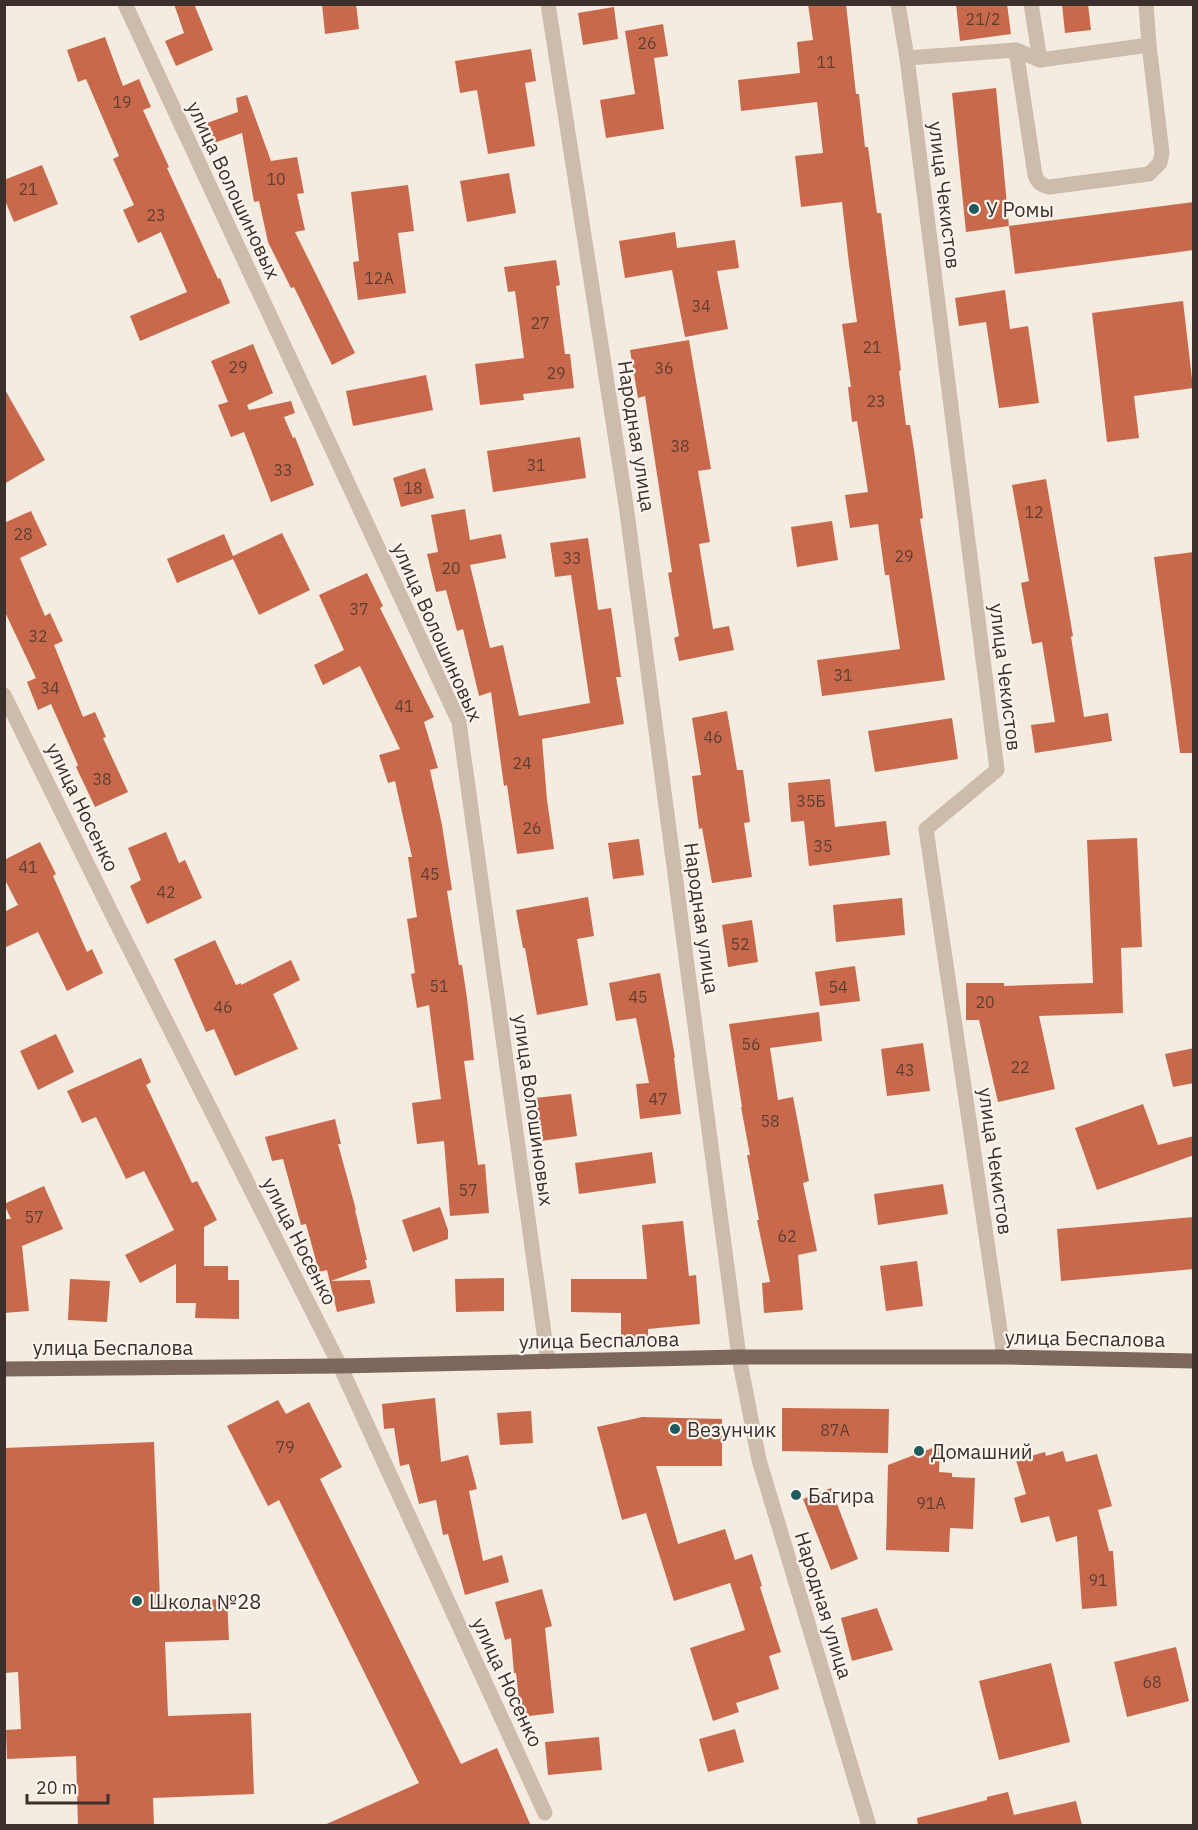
<svg xmlns="http://www.w3.org/2000/svg" width="1198" height="1830" font-family="'IBM Plex Sans',sans-serif">
  <style>
    .building { fill: #c8694b }
    .lines { fill: none; stroke-linecap: round; stroke-linejoin: round }
    .minor { stroke: #cdbbac; stroke-width: 15 }
    .major { stroke: #7d675c; stroke-width: 15 }
    .poi-dot { fill: #1f5a5e; stroke: #fbf5ee; stroke-width: 2 }
    .labels { text-anchor: middle; dominant-baseline: central; stroke-width: 4.5; stroke-linejoin: round; paint-order: stroke }
    .number-label { font-size: 16px; fill: #5e3e33 }
    .street-label { font-size: 20px; fill: #3b302b; stroke: #fbf5ee }
    .poi-label { font-size: 20px; fill: #3b302b; stroke: #fbf5ee; text-anchor: start }
  </style>
  <rect width="100%" height="100%" fill="#f4ebe1"/>
  <!-- building -->
  <g class="building">
    <polygon points="174,4 194,4 213,50 176,66 165,41 184,33"/>
    <polygon points="322,4 356,4 359,29 325,34"/>
    <polygon points="808,4 846,4 856,94 859,94 865,147 868,147 877,213 881,213 901,370 899,371 906,425 910,425 914,450 923,518 920,519 945,680 822,696 817,660 900,649 889,575 885,575 878,524 850,528 845,495 868,492 857,421 852,422 848,387 851,387 842,324 857,322 849,264 842,202 801,207 795,156 823,153 817,102 741,111 738,80 800,73 797,42 813,40"/>
    <polygon points="956,4 1007,4 1011,34 960,41"/>
    <polygon points="1062,4 1088,4 1091,30 1065,33"/>
    <polygon points="614,7 618,39 583,45 578,13"/>
    <polygon points="663,24 668,56 654,58 664,129 606,138 600,100 635,94 625,31"/>
    <polygon points="105,37 123,86 139,79 151,107 143,110 169,167 167,168 218,279 220,278 230,303 140,341 130,316 187,292 161,232 138,243 123,210 134,205 113,159 119,156 86,79 78,82 67,50"/>
    <polygon points="531,49 536,81 525,83 535,146 488,154 477,90 460,93 455,61"/>
    <polygon points="996,88 1009,226 966,232 952,93"/>
    <polygon points="247,95 271,161 297,157 304,193 297,194 305,230 295,232 355,353 332,365 294,287 291,288 268,242 259,201 254,202 242,133 214,143 207,123 238,112 236,98"/>
    <polygon points="42,165 58,204 14,222 4,198 4,180"/>
    <polygon points="509,173 516,213 467,222 460,181"/>
    <polygon points="408,185 414,231 398,233 406,293 358,300 353,262 359,261 351,192"/>
    <polygon points="1194,202 1194,250 1015,274 1009,226"/>
    <polygon points="675,232 677,248 735,240 739,268 717,271 728,329 685,337 672,270 625,278 619,241"/>
    <polygon points="556,260 560,285 556,286 565,354 570,354 574,388 523,394 524,400 480,405 475,364 524,358 515,291 508,292 504,267"/>
    <polygon points="1005,290 1010,329 1028,326 1039,403 999,408 986,322 959,326 955,298"/>
    <polygon points="1183,301 1193,388 1134,396 1139,438 1107,442 1092,313"/>
    <polygon points="689,340 711,469 698,471 710,542 699,544 713,629 729,626 734,650 679,661 674,638 679,636 668,573 672,572 645,396 638,398 630,350"/>
    <polygon points="253,344 273,393 247,405 249,410 291,401 295,413 284,417 293,438 295,437 314,485 271,502 244,432 231,437 218,405 228,402 211,361"/>
    <polygon points="426,375 433,410 353,426 346,391"/>
    <polygon points="4,388 45,460 4,484"/>
    <polygon points="580,437 586,478 493,492 487,451"/>
    <polygon points="425,468 434,498 401,507 393,478"/>
    <polygon points="1046,479 1073,636 1071,637 1084,717 1108,713 1112,741 1035,753 1031,725 1055,722 1042,642 1032,644 1021,583 1029,581 1012,485"/>
    <polygon points="465,509 470,540 501,534 506,558 470,565 490,648 503,645 519,716 590,703 571,575 555,577 550,543 588,538 598,610 611,608 621,677 616,677 624,724 542,739 547,800 554,849 517,854 507,785 504,786 491,692 479,696 463,629 457,631 446,590 436,592 427,554 438,552 431,515"/>
    <polygon points="31,511 47,545 20,558 45,616 50,613 63,641 54,645 83,717 95,712 106,737 103,738 128,792 95,807 76,767 78,765 51,704 38,710 27,682 36,678 4,610 4,523"/>
    <polygon points="832,521 838,560 797,567 791,527"/>
    <polygon points="282,533 310,590 259,615 233,559 177,583 167,559 224,534 233,556"/>
    <polygon points="1194,552 1194,753 1180,753 1154,557"/>
    <polygon points="367,573 383,606 380,608 434,717 424,722 438,768 430,770 442,825 452,890 447,891 459,965 462,965 467,998 474,1060 464,1061 478,1165 485,1164 489,1213 450,1216 444,1141 417,1144 412,1103 441,1099 429,1005 417,1008 411,974 415,973 407,919 417,917 408,857 412,857 395,781 388,783 379,755 400,749 360,666 323,685 314,665 344,650 319,595"/>
    <polygon points="727,711 737,770 743,770 750,822 744,823 752,877 712,883 702,828 699,829 692,776 701,775 692,718"/>
    <polygon points="952,718 958,759 875,772 868,731"/>
    <polygon points="830,779 835,827 886,821 890,855 809,866 804,821 791,822 788,783"/>
    <polygon points="166,832 179,863 185,860 202,898 147,924 130,886 141,880 128,848"/>
    <polygon points="1137,838 1142,947 1121,948 1123,1013 1039,1016 1055,1089 998,1102 979,1020 966,1020 966,983 1004,983 1004,986 1093,983 1087,840"/>
    <polygon points="639,839 644,875 613,879 608,843"/>
    <polygon points="40,842 56,874 53,876 87,952 92,949 103,973 67,991 38,932 4,948 4,912 18,905 4,878 4,860"/>
    <polygon points="588,897 594,936 577,939 588,1005 537,1015 525,948 523,948 516,910"/>
    <polygon points="902,898 905,935 836,942 833,905"/>
    <polygon points="752,920 758,962 728,967 722,925"/>
    <polygon points="215,940 236,985 241,983 241,985 291,960 300,980 273,994 298,1049 235,1076 214,1029 206,1032 174,959"/>
    <polygon points="855,966 860,1001 820,1006 815,972"/>
    <polygon points="660,973 675,1057 674,1058 681,1114 640,1119 636,1084 649,1083 636,1018 616,1021 609,983"/>
    <polygon points="819,1012 822,1041 770,1048 778,1100 793,1097 809,1181 803,1183 817,1251 798,1255 803,1310 764,1313 762,1283 770,1282 757,1220 759,1220 747,1155 750,1155 741,1107 742,1107 729,1024"/>
    <polygon points="56,1034 74,1072 38,1090 20,1051"/>
    <polygon points="923,1043 930,1091 887,1096 881,1049"/>
    <polygon points="1194,1048 1194,1083 1173,1087 1165,1054"/>
    <polygon points="141,1058 151,1082 146,1085 192,1183 197,1181 217,1220 204,1227 204,1266 228,1266 228,1280 239,1280 239,1319 195,1318 196,1303 176,1303 176,1264 140,1283 125,1255 174,1230 144,1171 126,1179 96,1117 82,1123 67,1091"/>
    <polygon points="571,1094 577,1136 541,1141 535,1098"/>
    <polygon points="1143,1104 1158,1145 1194,1136 1194,1155 1097,1190 1075,1128"/>
    <polygon points="335,1119 341,1144 338,1144 356,1210 355,1210 367,1260 365,1260 367,1268 331,1281 370,1280 375,1303 337,1312 327,1270 319,1272 306,1224 301,1225 283,1159 272,1161 265,1137"/>
    <polygon points="652,1152 656,1183 579,1194 575,1163"/>
    <polygon points="943,1184 948,1214 878,1225 874,1194"/>
    <polygon points="44,1186 63,1229 22,1246 29,1311 4,1313 4,1219 11,1219 4,1204"/>
    <polygon points="440,1207 448,1230 448,1239 413,1252 402,1220"/>
    <polygon points="1194,1217 1194,1269 1061,1281 1057,1229"/>
    <polygon points="683,1221 689,1276 696,1275 700,1324 648,1329 648,1341 621,1342 621,1313 571,1312 571,1279 647,1279 642,1225"/>
    <polygon points="917,1261 923,1306 886,1311 880,1266"/>
    <polygon points="504,1278 504,1311 456,1312 455,1279"/>
    <polygon points="70,1279 110,1281 107,1322 68,1320"/>
    <polygon points="435,1398 441,1462 468,1455 477,1489 469,1491 483,1561 502,1555 509,1582 465,1595 448,1534 443,1535 436,1500 419,1504 409,1464 400,1466 394,1428 384,1429 382,1404"/>
    <polygon points="278,1400 286,1414 309,1402 342,1467 320,1479 461,1764 497,1748 531,1826 322,1826 419,1783 279,1500 268,1506 227,1426"/>
    <polygon points="782,1408 889,1409 888,1453 782,1451"/>
    <polygon points="531,1411 533,1443 500,1445 497,1413"/>
    <polygon points="642,1417 722,1419 722,1466 656,1466 678,1544 725,1529 735,1560 752,1554 762,1586 760,1587 781,1652 769,1656 779,1689 736,1703 739,1712 713,1721 690,1648 745,1630 730,1583 674,1601 646,1513 622,1520 597,1427"/>
    <polygon points="154,1442 160,1601 227,1599 229,1640 165,1642 168,1716 251,1713 254,1794 153,1798 154,1826 78,1826 76,1756 7,1759 6,1730 21,1729 18,1672 4,1673 4,1448"/>
    <polygon points="940,1445 939,1472 952,1473 952,1477 975,1478 973,1529 950,1528 949,1552 886,1550 888,1465"/>
    <polygon points="1063,1451 1066,1462 1097,1454 1112,1506 1098,1510 1109,1551 1113,1551 1117,1606 1082,1609 1077,1536 1056,1542 1049,1516 1021,1523 1014,1498 1026,1494 1016,1460 1045,1452 1046,1456"/>
    <polygon points="831,1488 858,1559 831,1570 803,1499"/>
    <polygon points="542,1589 552,1626 545,1628 554,1713 521,1717 516,1673 514,1673 511,1638 505,1640 495,1602"/>
    <polygon points="877,1608 893,1650 852,1661 841,1618"/>
    <polygon points="1176,1647 1189,1701 1127,1717 1114,1662"/>
    <polygon points="1051,1663 1070,1742 999,1760 979,1681"/>
    <polygon points="735,1729 744,1762 708,1772 699,1739"/>
    <polygon points="599,1737 602,1770 548,1775 545,1742"/>
    <polygon points="1008,1792 1014,1815 1076,1801 1082,1825 918,1826 917,1818 987,1800 987,1797"/>
  </g>
  <g class="lines">
    <!-- minor -->
    <g class="minor">
      <polyline points="125,4 459,722 548,1362"/>
      <polyline points="548,4 626,505 739,1357 759,1460 869,1826"/>
      <polyline points="898,4 907,58 997,770 926,829 1004,1357"/>
      <polyline points="1031,4 1040,60"/>
      <polyline points="1016,50 1040,60 1149,45 1146,4"/>
      <path d="M907,58L1016,50L1035,175C1038,183 1041,185 1049,187L1149,174L1160,163L1162,153L1149,45"/>
      <polyline points="4,695 115,920 340,1366 545,1813"/>
    </g>
    <!-- major -->
    <polyline class="major" points="4,1369 340,1366 739,1357 1004,1357 1194,1361"/>
  </g>
  <!-- markers -->
  <g class="poi-dot">
    <circle cx="974" cy="209" r="6"/>
    <circle cx="675" cy="1429" r="6"/>
    <circle cx="919" cy="1451" r="6"/>
    <circle cx="796" cy="1495" r="6"/>
    <circle cx="137" cy="1601" r="6"/>
  </g>
  <g class="labels">
    <!-- number labels -->
    <g class="number-label">
      <text x="983" y="19">21/2</text>
      <text x="647" y="43">26</text>
      <text x="826" y="62">11</text>
      <text x="122" y="102">19</text>
      <text x="276" y="179">10</text>
      <text x="28" y="189">21</text>
      <text x="156" y="215">23</text>
      <text x="379" y="278">12А</text>
      <text x="701" y="306">34</text>
      <text x="540" y="323">27</text>
      <text x="872" y="347">21</text>
      <text x="238" y="367">29</text>
      <text x="664" y="368">36</text>
      <text x="556" y="373">29</text>
      <text x="876" y="401">23</text>
      <text x="680" y="446">38</text>
      <text x="536" y="465">31</text>
      <text x="283" y="470">33</text>
      <text x="413" y="488">18</text>
      <text x="1034" y="512">12</text>
      <text x="23" y="534">28</text>
      <text x="904" y="556">29</text>
      <text x="572" y="558">33</text>
      <text x="451" y="568">20</text>
      <text x="359" y="609">37</text>
      <text x="38" y="636">32</text>
      <text x="843" y="675">31</text>
      <text x="50" y="688">34</text>
      <text x="404" y="706">41</text>
      <text x="713" y="737">46</text>
      <text x="522" y="763">24</text>
      <text x="102" y="779">38</text>
      <text x="811" y="801">35Б</text>
      <text x="532" y="828">26</text>
      <text x="823" y="846">35</text>
      <text x="28" y="867">41</text>
      <text x="430" y="874">45</text>
      <text x="166" y="892">42</text>
      <text x="740" y="944">52</text>
      <text x="439" y="986">51</text>
      <text x="838" y="987">54</text>
      <text x="638" y="997">45</text>
      <text x="985" y="1002">20</text>
      <text x="223" y="1007">46</text>
      <text x="751" y="1044">56</text>
      <text x="1020" y="1067">22</text>
      <text x="905" y="1070">43</text>
      <text x="658" y="1099">47</text>
      <text x="770" y="1121">58</text>
      <text x="468" y="1190">57</text>
      <text x="34" y="1217">57</text>
      <text x="787" y="1236">62</text>
      <text x="835" y="1430">87А</text>
      <text x="285" y="1447">79</text>
      <text x="931" y="1503">91А</text>
      <text x="1098" y="1580">91</text>
      <text x="1152" y="1682">68</text>
    </g>
    <!-- street labels -->
    <g class="street-label">
      <text transform="translate(234 190) rotate(65)">улица Волошиновых</text>
      <text transform="translate(945 195) rotate(83)">улица Чекистов</text>
      <text transform="translate(637 436) rotate(81)">Народная улица</text>
      <text transform="translate(438 632) rotate(66)">улица Волошиновых</text>
      <text transform="translate(1006 677) rotate(83)">улица Чекистов</text>
      <text transform="translate(83 807) rotate(64)">улица Носенко</text>
      <text transform="translate(702 918) rotate(82)">Народная улица</text>
      <text transform="translate(534 1110) rotate(82)">улица Волошиновых</text>
      <text transform="translate(996 1161) rotate(82)">улица Чекистов</text>
      <text transform="translate(300 1241) rotate(63)">улица Носенко</text>
      <text transform="translate(1085 1338) rotate(1)">улица Беспалова</text>
      <text transform="translate(599 1340) rotate(-1)">улица Беспалова</text>
      <text x="113" y="1347">улица Беспалова</text>
      <text transform="translate(824 1605) rotate(73)">Народная улица</text>
      <text transform="translate(508 1682) rotate(65)">улица Носенко</text>
    </g>
    <!-- poi labels -->
    <g class="poi-label">
      <text x="986" y="209">У Ромы</text>
      <text x="687" y="1429">Везунчик</text>
      <text x="931" y="1451">Домашний</text>
      <text x="808" y="1495">Багира</text>
      <text x="149" y="1601">Школа №28</text>
    </g>
  </g>
  <!-- border -->
  <rect width="1198" height="1830" fill="none" stroke="#3b302b" stroke-width="12"/>
  <!-- scale -->
  <path d="M27 1794v9h81v-9" fill="none" stroke="#3b302b" stroke-width="3"/>
  <text x="36" y="1794" font-size="18" fill="#3b302b" stroke="#fbf5ee" stroke-width="4.5" paint-order="stroke">20 m</text>
</svg>
